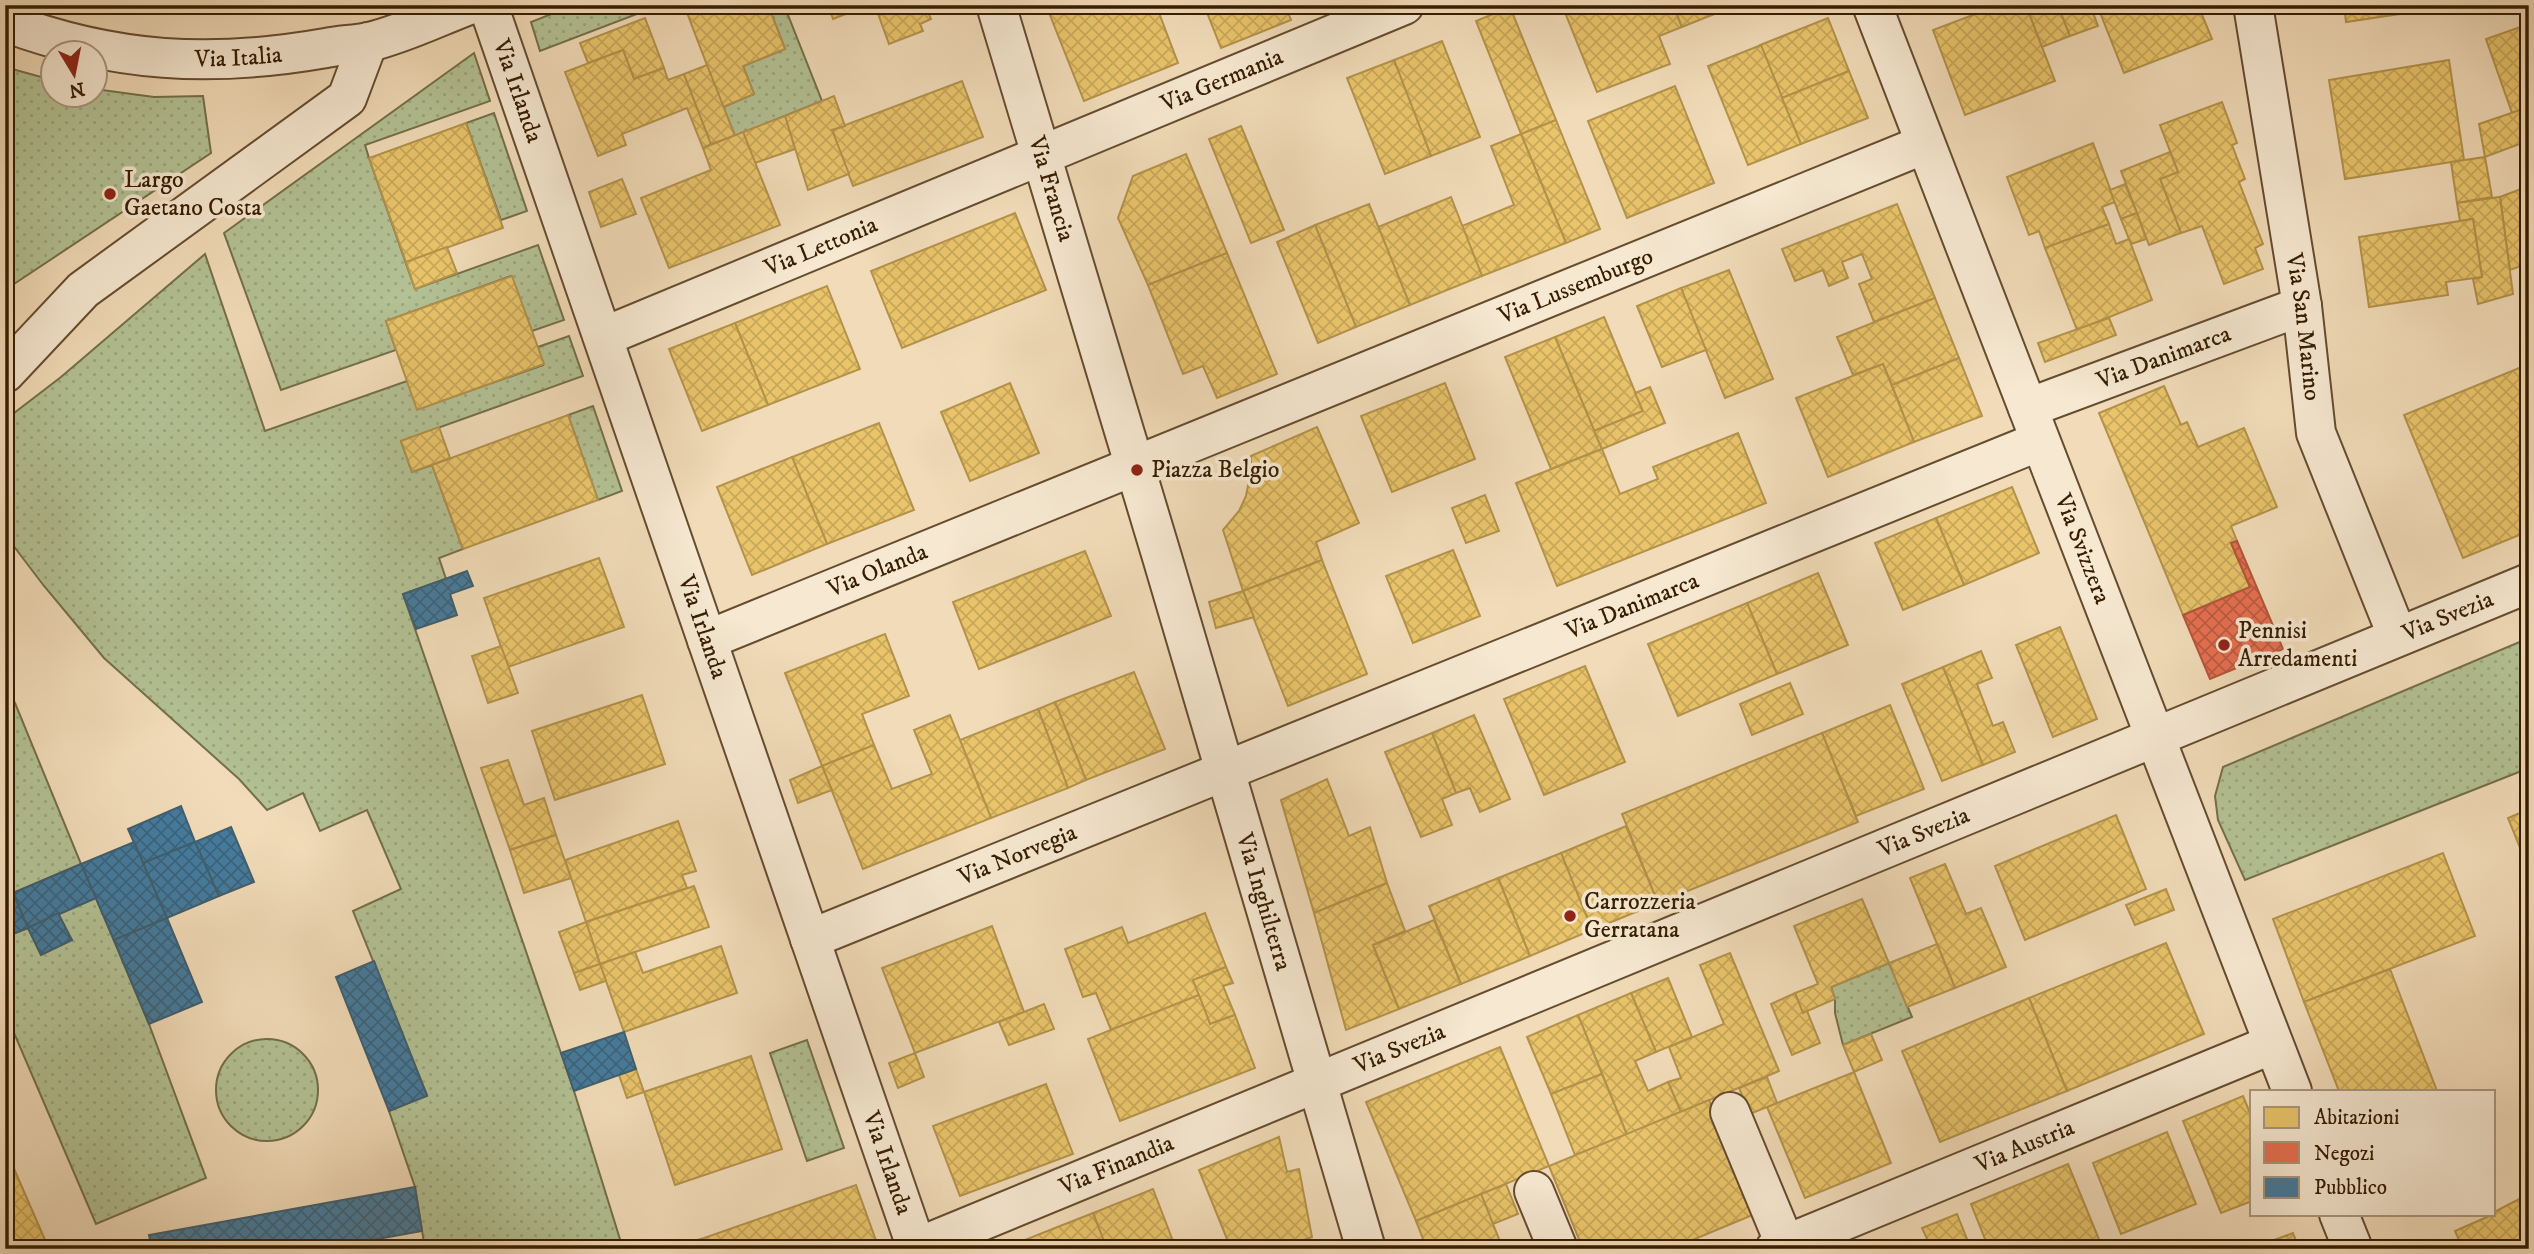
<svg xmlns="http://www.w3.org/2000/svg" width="2534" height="1254" font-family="'IM FELL DW Pica',serif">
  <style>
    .grass { fill: url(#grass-dots); stroke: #746f4a; stroke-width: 2 }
    .homes { fill: url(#homes-cross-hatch); stroke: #b3924a; stroke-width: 2 }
    .shops { fill: url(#shops-cross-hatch); stroke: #b25639; stroke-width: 2 }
    .public { fill: url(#public-cross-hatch); stroke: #405f6e; stroke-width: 2 }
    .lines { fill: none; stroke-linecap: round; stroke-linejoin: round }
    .minor-casing { stroke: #654c2f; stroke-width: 42 }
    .tertiary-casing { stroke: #654c2f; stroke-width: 42 }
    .minor { stroke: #f6e8d1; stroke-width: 38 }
    .tertiary { stroke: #f6e8d1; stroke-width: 38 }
    .poi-dot { fill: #8f2418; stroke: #f6e8d1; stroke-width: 2.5 }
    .labels { text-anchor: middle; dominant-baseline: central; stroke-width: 7; stroke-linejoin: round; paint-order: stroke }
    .street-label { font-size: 24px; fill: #361d01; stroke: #f6e8d1 }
    .poi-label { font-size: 24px; fill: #361d01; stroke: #f6e8d1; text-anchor: start }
  </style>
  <defs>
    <pattern id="grass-dots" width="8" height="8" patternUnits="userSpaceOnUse" patternTransform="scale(1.75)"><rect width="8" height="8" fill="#b3c194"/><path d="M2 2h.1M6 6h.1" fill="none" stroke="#9ba57e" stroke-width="1.8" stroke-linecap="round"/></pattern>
    <pattern id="homes-cross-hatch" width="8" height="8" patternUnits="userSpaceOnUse" patternTransform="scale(1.75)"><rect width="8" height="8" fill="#e9c46a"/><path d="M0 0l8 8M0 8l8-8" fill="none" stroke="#c8a85a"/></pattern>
    <pattern id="shops-cross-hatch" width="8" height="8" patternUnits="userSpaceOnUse" patternTransform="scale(1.75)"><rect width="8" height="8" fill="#e76f51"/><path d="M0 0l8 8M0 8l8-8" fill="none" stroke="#bc5b41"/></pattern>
    <pattern id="public-cross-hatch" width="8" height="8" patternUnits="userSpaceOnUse" patternTransform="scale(1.75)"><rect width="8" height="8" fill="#457b9d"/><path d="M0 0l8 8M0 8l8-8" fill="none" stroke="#3a647e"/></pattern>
  </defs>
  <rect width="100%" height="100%" fill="#f1dbb8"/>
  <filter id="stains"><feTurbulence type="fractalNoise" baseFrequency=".00286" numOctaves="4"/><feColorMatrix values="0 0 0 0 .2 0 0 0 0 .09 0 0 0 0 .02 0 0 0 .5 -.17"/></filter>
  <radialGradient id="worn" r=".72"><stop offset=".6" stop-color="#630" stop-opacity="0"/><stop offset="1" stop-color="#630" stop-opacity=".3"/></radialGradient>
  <!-- grass -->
  <g class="grass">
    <polygon points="574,5 633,5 637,14 540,51 531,22"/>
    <polygon points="768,5 784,5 822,101 735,136 723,107 754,94 743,66 785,49"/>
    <polygon points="474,53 490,101 365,145 369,158 415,289 538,245 564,320 532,331 511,276 386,321 396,350 281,390 224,233"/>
    <polygon points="5,67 52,80 52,94 94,94 95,89 154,97 203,96 211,153 5,290"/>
    <polygon points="494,113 527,211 501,220 466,123"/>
    <polygon points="205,254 265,431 407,381 418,409 543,365 538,347 569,336 583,376 401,441 412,472 432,465 463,549 439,558 446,579 403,594 574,1091 623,1249 425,1249 415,1187 389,1111 427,1095 353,911 401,889 367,810 320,831 303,793 267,810 239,779 104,658 44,586 6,536 5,420 61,377"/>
    <polygon points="593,406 622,491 598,500 568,415"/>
    <polygon points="2529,638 2529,768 2245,880 2218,820 2215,796 2223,767"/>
    <polygon points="15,703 81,864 13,893 5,874 5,708"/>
    <polygon points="96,898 149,1024 206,1178 96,1224 5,1012 5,937 28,928 41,955 71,940 58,913"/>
    <polygon points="1889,963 1912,1017 1843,1045 1835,1013 1835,999 1831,987"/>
    <circle cx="267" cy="1090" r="51"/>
    <polygon points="807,1040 844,1148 807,1161 770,1053"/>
  </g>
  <!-- homes -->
  <g class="homes">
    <polygon points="684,5 768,5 785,49 743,66 754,94 723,107"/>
    <polygon points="828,5 949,5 949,6 929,14 931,19 920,24 923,31 889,44 877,11 864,7 833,19"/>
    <polygon points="1046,5 1156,5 1178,63 1084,101"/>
    <polygon points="1204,5 1285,5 1291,20 1221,48"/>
    <polygon points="1562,5 1673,5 1682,27 1659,36 1670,64 1597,92"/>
    <polygon points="1673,5 1737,5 1682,27"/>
    <polygon points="1999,5 2026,5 2055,81 1965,115 1933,30"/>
    <polygon points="2026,5 2058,5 2070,36 2042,47"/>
    <polygon points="2058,5 2090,5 2098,26 2070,36"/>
    <polygon points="2097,5 2198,5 2212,39 2124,73"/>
    <polygon points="2344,5 2460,5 2346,22"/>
    <polygon points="1510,7 1556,120 1521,134 1476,21"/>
    <polygon points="645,18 664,68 634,79 623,50 588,63 580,43"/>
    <polygon points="1828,18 1849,71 1782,98 1760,45"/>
    <polygon points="2529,24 2529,107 2512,113 2486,39"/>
    <polygon points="1442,41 1480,137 1431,156 1394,60"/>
    <polygon points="1761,45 1801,144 1748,165 1708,66"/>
    <polygon points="623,50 634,79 664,68 668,80 684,74 711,144 703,148 687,108 622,134 626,145 598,156 565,72"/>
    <polygon points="1394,60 1431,156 1385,174 1347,78"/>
    <polygon points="2449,60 2464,160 2345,179 2329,80"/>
    <polygon points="707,65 735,136 711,144 684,74"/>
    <polygon points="1849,71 1868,118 1801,144 1782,98"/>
    <polygon points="962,81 983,137 853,186 832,130"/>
    <polygon points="1675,86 1714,183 1627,218 1588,121"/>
    <polygon points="834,96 845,126 832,130 849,174 808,190 785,116"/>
    <polygon points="2222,102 2237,143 2232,145 2245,179 2239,182 2263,244 2255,248 2263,269 2224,284 2202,226 2181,233 2160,179 2178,172 2160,125"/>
    <polygon points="2523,109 2528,122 2525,142 2485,157 2479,124"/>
    <polygon points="785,116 795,149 755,163 743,132"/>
    <polygon points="1556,120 1600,229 1566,243 1521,134"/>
    <polygon points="466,123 503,228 406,262 369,158"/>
    <polygon points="1241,126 1284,230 1251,243 1209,139"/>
    <polygon points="743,132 780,225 669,268 641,198 711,170 703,148"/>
    <polygon points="1521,134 1566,243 1482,276 1462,226 1514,205 1491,146"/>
    <polygon points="2093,143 2115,202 2102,207 2109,224 2045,248 2039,231 2029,235 2007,177"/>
    <polygon points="2170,152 2178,172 2160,179 2181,233 2149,245 2121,171"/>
    <polygon points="1186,154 1227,253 1148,285 1118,218 1133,176"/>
    <polygon points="2485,157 2492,197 2457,203 2451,162"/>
    <polygon points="622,179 636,214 601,227 589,192"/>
    <polygon points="2125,184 2137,213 2121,219 2110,190"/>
    <polygon points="2529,186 2529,263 2510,270 2500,197"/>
    <polygon points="1451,197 1482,276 1410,305 1378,227"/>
    <polygon points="2500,197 2513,294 2478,304 2473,279 2482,277 2473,219 2460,221 2457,203"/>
    <polygon points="1369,204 1410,305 1356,327 1315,225"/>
    <polygon points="1897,204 1935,298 1874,322 1859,284 1872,279 1862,254 1842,262 1848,278 1829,286 1823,270 1795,281 1782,249"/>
    <polygon points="1015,213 1046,290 902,348 871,271"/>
    <polygon points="2137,213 2146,239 2131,244 2121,219"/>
    <polygon points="2473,219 2482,277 2446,282 2448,295 2369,307 2359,237"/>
    <polygon points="2109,224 2116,244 2129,239 2152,300 2077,330 2045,248"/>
    <polygon points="1315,225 1356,327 1318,343 1277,242"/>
    <polygon points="447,247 457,273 415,289 406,262"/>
    <polygon points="1227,253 1277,374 1217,398 1203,366 1183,374 1148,285"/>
    <polygon points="1729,270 1773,379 1725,398 1681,288"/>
    <polygon points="512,276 544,364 417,410 386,321"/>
    <polygon points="827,286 860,369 768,405 735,323"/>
    <polygon points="1681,288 1706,350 1662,367 1637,306"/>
    <polygon points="1935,298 1959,358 1892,385 1883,364 1853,375 1837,337"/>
    <polygon points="1604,317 1643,411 1594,431 1555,337"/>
    <polygon points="2109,318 2116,335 2045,362 2038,343"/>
    <polygon points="735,323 768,405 702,431 669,349"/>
    <polygon points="1555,337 1602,449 1551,469 1505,357"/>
    <polygon points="1959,358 1982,416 1914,442 1892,385"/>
    <polygon points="1883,364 1914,442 1828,477 1796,398"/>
    <polygon points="2529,364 2529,531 2463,558 2404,415"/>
    <polygon points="1010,383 1039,453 970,481 941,412"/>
    <polygon points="1445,383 1475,459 1392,492 1361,416"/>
    <polygon points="2164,386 2181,425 2187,422 2198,447 2244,428 2277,507 2231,526 2237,541 2231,543 2250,587 2183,615 2099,413"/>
    <polygon points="1650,387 1665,423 1602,449 1594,431 1643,411 1635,393"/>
    <polygon points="568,415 598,500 463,549 432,465"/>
    <polygon points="879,423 914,510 827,544 792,457"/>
    <polygon points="439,427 450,458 412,472 401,441"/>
    <polygon points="1317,427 1359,523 1316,542 1322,560 1243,591 1223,530 1239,511 1246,496 1251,470 1251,456"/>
    <polygon points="1738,433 1766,503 1557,586 1516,483 1602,449 1620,494 1658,479 1653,467"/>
    <polygon points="792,457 827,544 752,575 717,487"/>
    <polygon points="2012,487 2039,553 1964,585 1936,518"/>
    <polygon points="1485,495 1499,531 1466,543 1452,508"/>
    <polygon points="1936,518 1964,585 1903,610 1875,543"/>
    <polygon points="1453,550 1480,616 1413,643 1386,576"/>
    <polygon points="1085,551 1111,616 979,669 953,602"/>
    <polygon points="599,558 624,627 508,667 484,598"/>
    <polygon points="1322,560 1367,674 1288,706 1243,591"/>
    <polygon points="1818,573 1848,645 1777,674 1747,603"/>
    <polygon points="1243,591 1254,617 1216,628 1209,602"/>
    <polygon points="1747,603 1777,674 1678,716 1648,644"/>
    <polygon points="2060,627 2097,719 2053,737 2016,645"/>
    <polygon points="885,634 909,696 862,714 874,745 822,766 785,673"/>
    <polygon points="501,646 518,693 488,703 472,656"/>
    <polygon points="1981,651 1992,678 1977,684 1993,726 2003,722 2015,752 1983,765 1943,667"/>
    <polygon points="1585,666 1625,762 1544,795 1504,699"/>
    <polygon points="1943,667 1983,765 1942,781 1902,684"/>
    <polygon points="1134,672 1165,749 1086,780 1055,702"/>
    <polygon points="1790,683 1803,714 1752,735 1740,704"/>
    <polygon points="642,695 665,764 555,800 532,731"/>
    <polygon points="1055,702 1086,780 1068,788 1038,709"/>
    <polygon points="1890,705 1924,789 1856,816 1822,733"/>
    <polygon points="1038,709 1068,788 991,818 960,740"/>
    <polygon points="950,715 991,818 863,869 822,766 874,745 892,789 932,774 914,730"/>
    <polygon points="1474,715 1510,799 1480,812 1470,788 1456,793 1432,733"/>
    <polygon points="1432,733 1456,793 1442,799 1452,825 1421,837 1385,752"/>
    <polygon points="1822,733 1858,822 1658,903 1622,814"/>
    <polygon points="508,760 524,805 544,798 556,835 510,850 481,768"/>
    <polygon points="822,766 832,790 798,803 790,780"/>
    <polygon points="1327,779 1349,836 1370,827 1387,883 1314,913 1281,800"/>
    <polygon points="2529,809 2529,870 2508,818"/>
    <polygon points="2116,815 2146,889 2025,940 1995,866"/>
    <polygon points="678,821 696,871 682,875 687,888 586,922 565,860"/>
    <polygon points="1626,826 1658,903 1592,930 1561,853"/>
    <polygon points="556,835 571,878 524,893 510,850"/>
    <polygon points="1561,853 1592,930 1530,956 1498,878"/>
    <polygon points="2443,853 2475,936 2304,1002 2273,919"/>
    <polygon points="1945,864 1966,914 1981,908 2006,967 1955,988 1910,878"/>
    <polygon points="1498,878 1530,956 1461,984 1429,906"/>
    <polygon points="1387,883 1405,931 1373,945 1399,1009 1346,1030 1314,913"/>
    <polygon points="694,886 709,927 600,964 586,922"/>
    <polygon points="2166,889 2174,910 2135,925 2126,905"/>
    <polygon points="1862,899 1889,963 1831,987 1835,999 1803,1013 1795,993 1818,984 1794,926"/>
    <polygon points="1205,913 1226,967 1193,980 1199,995 1111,1030 1096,993 1083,997 1065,949 1122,927 1128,943"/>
    <polygon points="1434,920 1461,984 1399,1009 1373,945"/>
    <polygon points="586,922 600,964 574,973 559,932"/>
    <polygon points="992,926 1024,1012 915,1053 882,968"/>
    <polygon points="2166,943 2204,1034 2067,1091 2029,998"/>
    <polygon points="1937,944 1955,988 1907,1007 1889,963"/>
    <polygon points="721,946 737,993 624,1032 600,964 635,952 643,973"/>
    <polygon points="1730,953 1779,1071 1681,1112 1668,1082 1681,1078 1669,1047 1724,1024 1700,965"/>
    <polygon points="600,964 606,981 580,990 574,973"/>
    <polygon points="1226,967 1233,983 1223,986 1235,1015 1210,1024 1193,980"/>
    <polygon points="2390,969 2437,1091 2339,1091 2304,1002"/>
    <polygon points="1668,978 1692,1037 1656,1052 1631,993"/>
    <polygon points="1631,993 1656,1052 1635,1061 1648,1091 1668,1082 1681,1112 1627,1135 1578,1015"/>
    <polygon points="1795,993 1803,1013 1807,1011 1820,1043 1792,1055 1771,1004"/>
    <polygon points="1199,995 1210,1024 1235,1015 1255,1068 1120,1121 1088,1039"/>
    <polygon points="2029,998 2067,1091 1940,1142 1902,1051"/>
    <polygon points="1044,1004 1054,1029 1009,1045 999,1022"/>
    <polygon points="1578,1015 1602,1074 1551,1094 1527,1037"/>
    <polygon points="1871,1034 1882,1060 1854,1072 1843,1045"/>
    <polygon points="1500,1047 1549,1166 1416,1221 1366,1102"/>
    <polygon points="915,1053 924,1077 898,1088 889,1063"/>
    <polygon points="751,1056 782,1149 675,1185 644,1092"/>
    <polygon points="636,1069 644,1092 627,1098 619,1075"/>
    <polygon points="1854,1072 1891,1163 1805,1198 1767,1107"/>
    <polygon points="1602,1074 1627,1135 1575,1155 1551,1094"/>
    <polygon points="1767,1077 1777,1103 1750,1114 1739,1088"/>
    <polygon points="1046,1084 1073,1154 960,1196 933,1126"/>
    <polygon points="2243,1096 2252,1118 2252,1201 2221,1213 2183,1121"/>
    <polygon points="1709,1100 1755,1214 1671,1249 1583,1249 1549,1166"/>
    <polygon points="2167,1132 2196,1204 2121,1234 2093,1163"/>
    <polygon points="1279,1137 1287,1172 1299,1169 1312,1237 1280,1249 1231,1249 1199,1170"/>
    <polygon points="5,1148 49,1249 5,1249"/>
    <polygon points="2068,1164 2103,1249 1989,1249 1971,1204"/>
    <polygon points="1506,1184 1518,1214 1493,1224 1481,1194"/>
    <polygon points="856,1185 879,1249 705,1249 701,1239"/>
    <polygon points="1153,1189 1176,1249 1107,1249 1093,1213"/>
    <polygon points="1481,1194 1503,1249 1427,1249 1416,1221"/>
    <polygon points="2529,1194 2529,1249 2463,1249 2455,1231 2494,1214 2494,1212"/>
    <polygon points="1093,1213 1107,1249 1002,1249 1055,1228"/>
    <polygon points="1957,1214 1971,1249 1916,1249 1929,1243 1922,1228"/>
    <polygon points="2293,1233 2299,1249 2250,1249"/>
    <polygon points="701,1239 705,1249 678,1249 677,1246"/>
    <polygon points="1888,1241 1891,1249 1870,1249"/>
  </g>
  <!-- shops -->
  <polygon class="shops" points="2237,541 2283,649 2210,679 2183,615 2250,587 2231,543"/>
  <!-- public -->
  <g class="public">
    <polygon points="467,571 473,586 450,594 457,615 416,629 403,594"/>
    <polygon points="5,667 13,686 5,690"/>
    <polygon points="181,806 195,842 143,863 128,829"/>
    <polygon points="231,827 254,882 219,896 195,842"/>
    <polygon points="134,842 167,918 114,940 81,864"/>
    <polygon points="195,842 219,896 167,918 143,863"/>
    <polygon points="81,864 96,898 28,928 13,893"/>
    <polygon points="5,874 28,928 5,937"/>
    <polygon points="58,913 72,940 41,955 28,928"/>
    <polygon points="167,918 202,1002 149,1024 114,940"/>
    <polygon points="374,961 427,1096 389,1111 336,977"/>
    <polygon points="624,1032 636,1069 574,1091 561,1053"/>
    <polygon points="415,1187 422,1231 323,1249 152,1249 149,1235"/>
  </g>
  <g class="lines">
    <defs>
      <g id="minor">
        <path id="s1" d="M488,5L917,1249"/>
        <path id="s2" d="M996,5L1162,557L1366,1249"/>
        <path id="s3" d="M1872,5L2292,1091"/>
        <path id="s4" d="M2253,5L2302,306L2316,433L2397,635"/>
        <path id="s5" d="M603,337L1404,5"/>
        <polyline points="5,373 83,290 347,98 368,42"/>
        <path id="s6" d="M2028,408L2302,306"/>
        <path id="s7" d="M707,640L1925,144"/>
        <path id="s8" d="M810,939L2040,441"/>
        <polyline points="1730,1112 1785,1244"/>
        <polyline points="1534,1191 1558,1249"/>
        <polyline points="2339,1214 2353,1249"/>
        <path id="s9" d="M916,1248L2529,583"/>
        <path id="s10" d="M1775,1249L2273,1044"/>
      </g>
      <g id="tertiary">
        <path id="s11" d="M5,22C115,63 211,68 326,48C340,45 355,45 369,42C403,34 437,17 469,5"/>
      </g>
    </defs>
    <!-- minor casing -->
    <use href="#minor" class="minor-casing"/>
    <!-- tertiary casing -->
    <use href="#tertiary" class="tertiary-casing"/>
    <!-- minor -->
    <use href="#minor" class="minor"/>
    <!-- tertiary -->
    <use href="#tertiary" class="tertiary"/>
  </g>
  <!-- markers -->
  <g class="poi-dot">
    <circle cx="110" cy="194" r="7"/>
    <circle cx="1137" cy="470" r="7"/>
    <circle cx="2224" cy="645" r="7"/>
    <circle cx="1570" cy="916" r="7"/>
  </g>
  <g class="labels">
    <!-- street labels -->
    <g class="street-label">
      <text stroke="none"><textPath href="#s11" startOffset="238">Via Italia</textPath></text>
      <text stroke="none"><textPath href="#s5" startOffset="670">Via Germania</textPath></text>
      <text stroke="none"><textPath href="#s1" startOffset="91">Via Irlanda</textPath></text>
      <text stroke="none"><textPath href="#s2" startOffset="192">Via Francia</textPath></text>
      <text stroke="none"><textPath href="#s5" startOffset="236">Via Lettonia</textPath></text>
      <text stroke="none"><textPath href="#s7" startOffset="938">Via Lussemburgo</textPath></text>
      <text stroke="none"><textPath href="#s4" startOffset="326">Via San Marino</textPath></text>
      <text stroke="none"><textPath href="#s6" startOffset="145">Via Danimarca</textPath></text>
      <text stroke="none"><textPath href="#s3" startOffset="583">Via Svizzera</textPath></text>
      <text stroke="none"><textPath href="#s7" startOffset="184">Via Olanda</textPath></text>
      <text stroke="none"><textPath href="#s8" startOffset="887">Via Danimarca</textPath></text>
      <text stroke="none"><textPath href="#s9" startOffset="1657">Via Svezia</textPath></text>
      <text stroke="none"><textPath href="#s1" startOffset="658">Via Irlanda</textPath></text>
      <text stroke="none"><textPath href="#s9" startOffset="1090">Via Svezia</textPath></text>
      <text stroke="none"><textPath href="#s8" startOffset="224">Via Norvegia</textPath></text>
      <text stroke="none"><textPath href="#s2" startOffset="936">Via Inghilterra</textPath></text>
      <text stroke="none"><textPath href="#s9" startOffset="523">Via Svezia</textPath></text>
      <text stroke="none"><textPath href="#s10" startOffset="270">Via Austria</textPath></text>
      <text stroke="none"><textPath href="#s1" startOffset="1225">Via Irlanda</textPath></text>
      <text stroke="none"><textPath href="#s9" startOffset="217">Via Finandia</textPath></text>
    </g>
    <!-- poi labels -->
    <g class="poi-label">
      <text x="124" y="180">Largo<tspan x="124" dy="28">Gaetano Costa</tspan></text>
      <text x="1151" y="470">Piazza Belgio</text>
      <text x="2238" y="631">Pennisi<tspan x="2238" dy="28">Arredamenti</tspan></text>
      <text x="1584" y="902">Carrozzeria<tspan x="1584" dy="28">Gerratana</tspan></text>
    </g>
  </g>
  <!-- margin -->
  <rect width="2534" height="1254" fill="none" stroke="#f1dbb8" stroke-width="28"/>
  <rect x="7" y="7" width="2520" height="1240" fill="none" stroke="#361d01" stroke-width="3.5"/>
  <rect x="14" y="14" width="2506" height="1226" fill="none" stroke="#361d01" stroke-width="2"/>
  <!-- legend -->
  <rect x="2250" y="1090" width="245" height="126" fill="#f6e8d1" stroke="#a9977e" stroke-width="2"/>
  <rect x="2264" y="1107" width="35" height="21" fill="#e9c46a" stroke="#a9977e" stroke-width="2"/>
  <text x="2314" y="1124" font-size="21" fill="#361d01">Abitazioni</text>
  <rect x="2264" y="1142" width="35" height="21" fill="#e76f51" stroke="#a9977e" stroke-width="2"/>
  <text x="2314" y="1160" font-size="21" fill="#361d01">Negozi</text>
  <rect x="2264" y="1177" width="35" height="21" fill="#457b9d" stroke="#a9977e" stroke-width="2"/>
  <text x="2314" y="1194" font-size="21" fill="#361d01">Pubblico</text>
  <!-- north arrow -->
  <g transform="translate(74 74) rotate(170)"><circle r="33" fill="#f6e8d1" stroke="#a9977e" stroke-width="2"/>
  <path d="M0-5L12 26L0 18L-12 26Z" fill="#8f2418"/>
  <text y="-10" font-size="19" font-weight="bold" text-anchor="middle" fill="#361d01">N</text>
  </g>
  <rect width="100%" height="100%" filter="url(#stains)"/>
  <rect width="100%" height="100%" fill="url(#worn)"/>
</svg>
